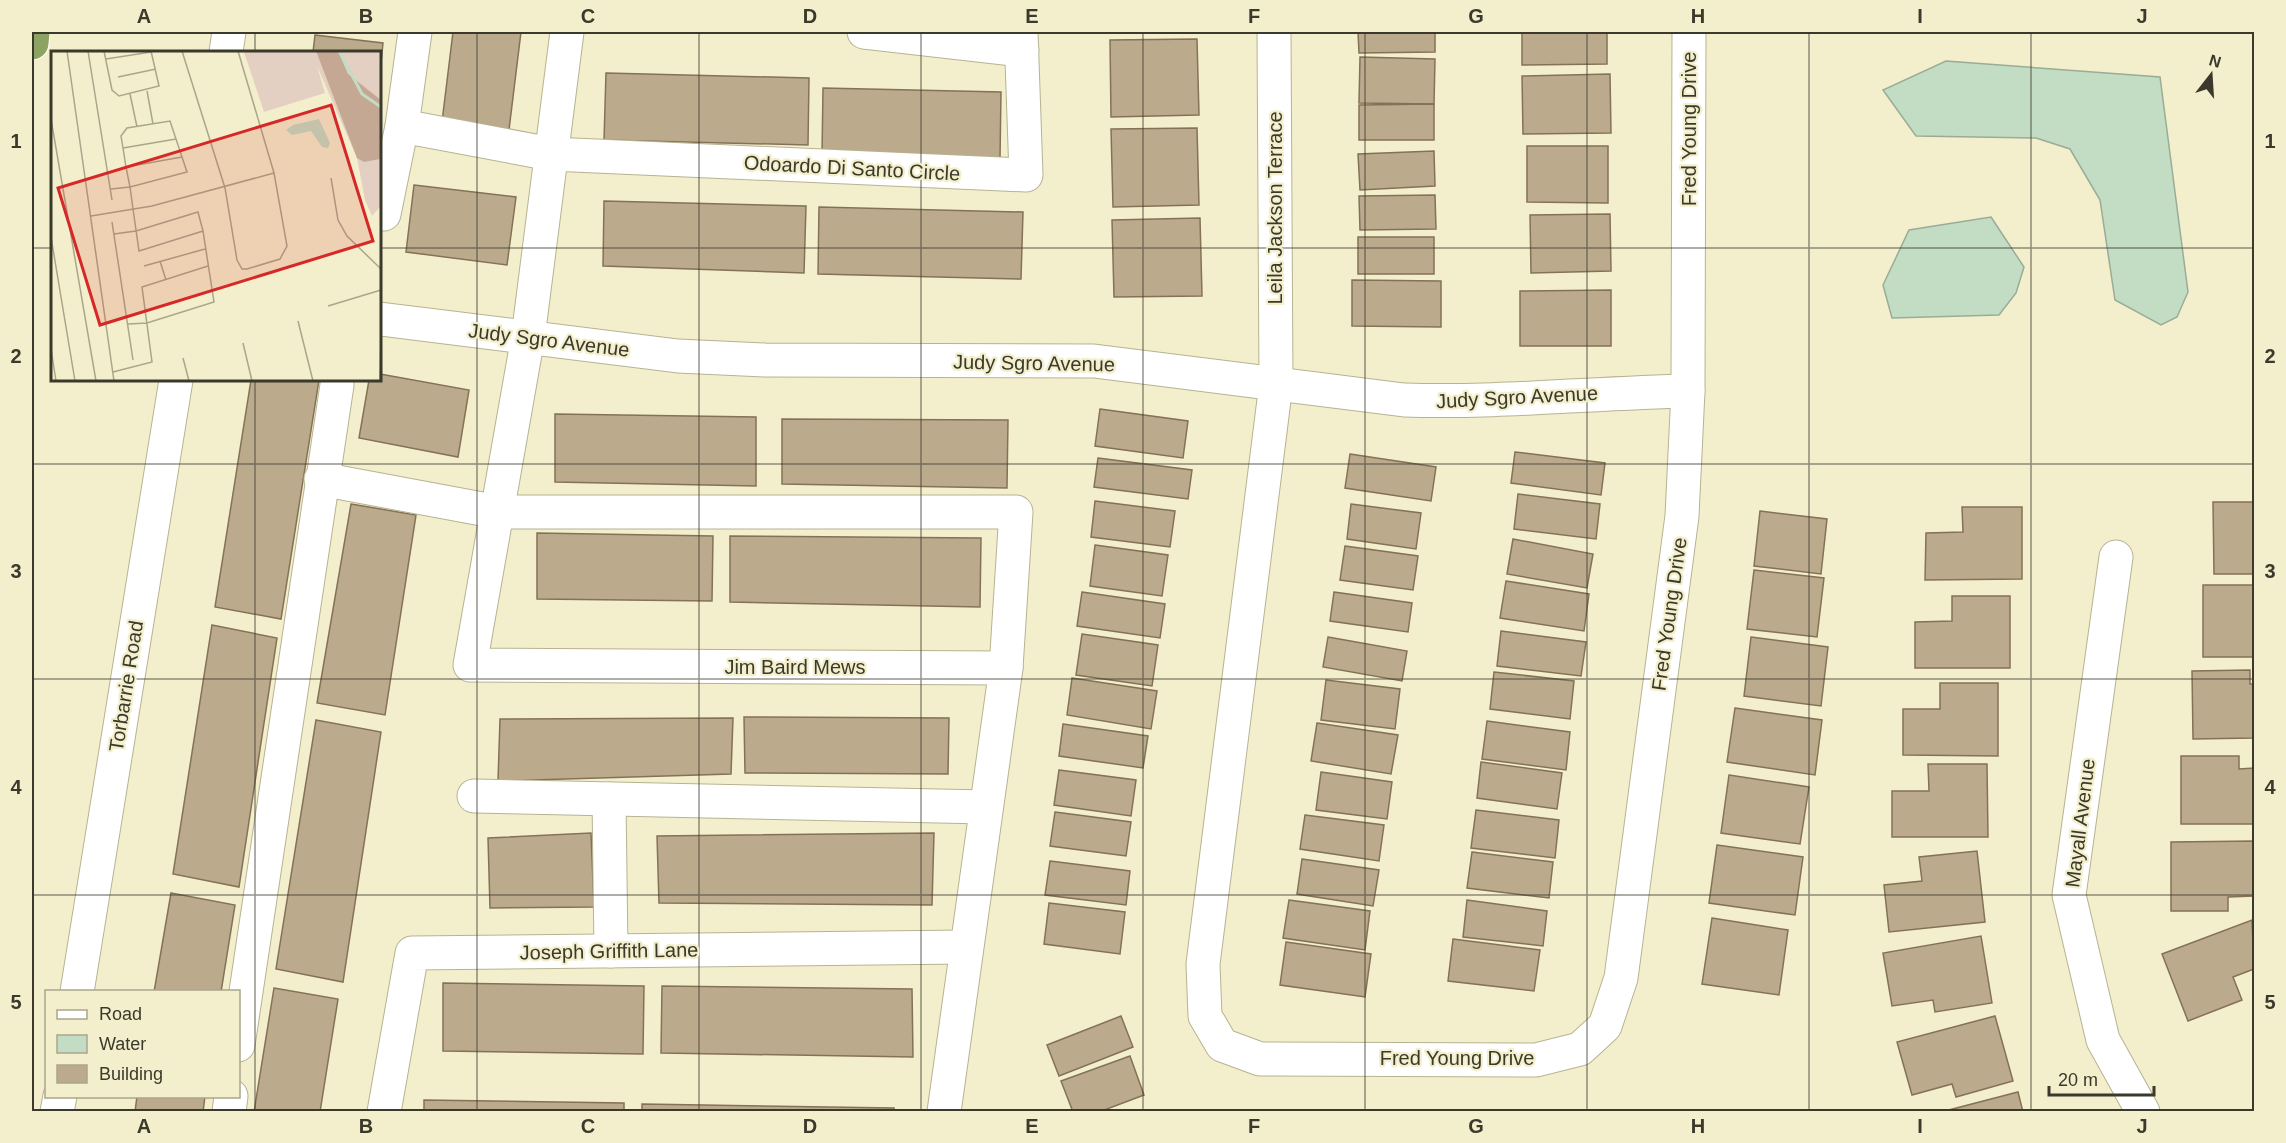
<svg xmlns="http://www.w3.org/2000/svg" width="2286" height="1143" font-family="Arial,sans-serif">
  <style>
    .water { fill: #c2ddc4; stroke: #9aac96; stroke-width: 1.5 }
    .building { fill: #bcaa8d; stroke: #847257; stroke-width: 1.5 }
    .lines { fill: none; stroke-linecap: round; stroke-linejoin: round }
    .minor-casing { stroke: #b7b392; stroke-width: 35 }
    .highway-casing { stroke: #fff; stroke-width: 35 }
    .minor { stroke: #fff; stroke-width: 33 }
    .highway { stroke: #8da361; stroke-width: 33 }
    .grid { fill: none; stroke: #3b392b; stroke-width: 1.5; stroke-opacity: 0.55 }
    .labels { text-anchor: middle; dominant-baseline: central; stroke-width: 4.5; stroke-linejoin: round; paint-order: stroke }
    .street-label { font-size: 20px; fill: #3b392b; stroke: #f3efcc }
    .inset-river { fill: none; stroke: #c2ddc4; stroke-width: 3 }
    .inset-road { fill: none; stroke: #a9a68c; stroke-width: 1.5 }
    .view { fill: #d62828; fill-opacity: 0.15; stroke: #d62828; stroke-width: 3 }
    .inset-edge { fill: none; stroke: #3b392b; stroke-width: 3 }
    .neatline { fill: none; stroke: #3b392b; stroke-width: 2 }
    .grid-label { font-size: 20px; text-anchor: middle; font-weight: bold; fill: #3b392b }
  </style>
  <rect width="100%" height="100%" fill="#f3efcc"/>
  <!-- water -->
  <g class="water">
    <polygon points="1946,61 2160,77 2188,292 2177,317 2161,325 2115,300 2100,200 2070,149 2036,138 1916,136 1883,90"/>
    <polygon points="1991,217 2024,267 2016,293 1999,315 1892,318 1883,285 1909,230"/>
  </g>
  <!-- building -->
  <g class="building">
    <polygon points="453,32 521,32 508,138 441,130"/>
    <polygon points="1358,32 1435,32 1435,52 1359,53"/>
    <polygon points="1522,32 1607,32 1607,64 1522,65"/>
    <polygon points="315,35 383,43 380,73 380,52 313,52"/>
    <polygon points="1197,39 1199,115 1111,117 1110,40"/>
    <polygon points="1360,57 1435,59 1434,104 1359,103"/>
    <polygon points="606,73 809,78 808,145 604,140"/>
    <polygon points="1610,74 1611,133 1523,134 1522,76"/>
    <polygon points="823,88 1001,92 1000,159 822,155"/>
    <polygon points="1434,104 1434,140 1359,140 1359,105"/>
    <polygon points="1197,128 1199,205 1113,207 1111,129"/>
    <polygon points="1527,146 1608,146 1608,203 1527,202"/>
    <polygon points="1434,151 1435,186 1360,190 1358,154"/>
    <polygon points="414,185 516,197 507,265 406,252"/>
    <polygon points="1435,195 1436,229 1360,230 1359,196"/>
    <polygon points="604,201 806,206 804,273 603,266"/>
    <polygon points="819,207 1023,212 1021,279 818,274"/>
    <polygon points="1610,214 1611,271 1531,273 1530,215"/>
    <polygon points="1200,218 1202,296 1114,297 1112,220"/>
    <rect x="1358" y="237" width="76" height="37"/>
    <polygon points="1352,280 1441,281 1441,327 1352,326"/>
    <polygon points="1611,290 1611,346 1520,346 1520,291"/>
    <polygon points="380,374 469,390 458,457 359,438 369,380 380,380"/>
    <polygon points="251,380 319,380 281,619 215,607"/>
    <polygon points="1100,409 1188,421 1183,458 1095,446"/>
    <polygon points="555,414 756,417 756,486 555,482"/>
    <polygon points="782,419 1008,420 1007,488 782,484"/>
    <polygon points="1515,452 1605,463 1601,495 1511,483"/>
    <polygon points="1350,454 1436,467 1431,501 1345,488"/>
    <polygon points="1098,458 1192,470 1188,499 1094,487"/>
    <polygon points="1518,494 1600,504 1596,539 1514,529"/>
    <polygon points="1095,501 1175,511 1170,547 1091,537"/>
    <polygon points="2213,502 2254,502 2254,574 2214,574"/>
    <polygon points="351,504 416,515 385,715 317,703"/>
    <polygon points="1351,504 1421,513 1416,549 1347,539"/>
    <polygon points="1962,507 2022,507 2022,579 1925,580 1926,533 1963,532"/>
    <polygon points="1760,511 1827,519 1821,574 1754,566"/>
    <polygon points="537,533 713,536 712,601 537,599"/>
    <polygon points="730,536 981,538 980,607 730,602"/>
    <polygon points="1513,539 1593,554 1587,588 1507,574"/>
    <polygon points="1095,545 1168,555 1162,596 1090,586"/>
    <polygon points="1345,546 1418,556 1413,590 1340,580"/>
    <polygon points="1754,570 1824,578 1817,637 1747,629"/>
    <polygon points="1506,581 1589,594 1584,631 1500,618"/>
    <rect x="2203" y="585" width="51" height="72"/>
    <polygon points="1082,592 1165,604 1160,638 1077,626"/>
    <polygon points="1334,592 1412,603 1408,632 1330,621"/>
    <polygon points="1952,596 2010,596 2010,668 1915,668 1915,622 1952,621"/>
    <polygon points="212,625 277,638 239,887 173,874"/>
    <polygon points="1501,631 1586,642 1581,676 1497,666"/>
    <polygon points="1082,634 1158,645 1152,686 1076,675"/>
    <polygon points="1328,637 1407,651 1402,681 1323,667"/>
    <polygon points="1751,637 1828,647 1821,706 1744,696"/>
    <polygon points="2250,670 2250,684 2254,684 2254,738 2193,739 2192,671"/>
    <polygon points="1494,672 1574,681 1570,719 1490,709"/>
    <polygon points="1072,678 1157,691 1151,729 1067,715"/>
    <polygon points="1326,680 1400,689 1395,729 1321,720"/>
    <polygon points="1940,683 1998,683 1998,756 1903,755 1903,709 1940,709"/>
    <polygon points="1735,708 1822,720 1815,775 1727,762"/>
    <polygon points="744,717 949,718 948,774 745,773"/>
    <polygon points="733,718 731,774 498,781 500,719"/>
    <polygon points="316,720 381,732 343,982 276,969"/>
    <polygon points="1487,721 1570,732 1566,770 1482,759"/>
    <polygon points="1317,723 1398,735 1391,774 1311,761"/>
    <polygon points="1063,724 1148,736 1143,768 1059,756"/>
    <polygon points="2181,756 2239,756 2239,769 2254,768 2254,824 2181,824"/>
    <polygon points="1481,762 1562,773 1557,809 1477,798"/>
    <polygon points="1928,764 1987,764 1988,837 1892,837 1892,791 1929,791"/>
    <polygon points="1059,770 1136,780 1131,816 1054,805"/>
    <polygon points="1321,772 1392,782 1387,819 1316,810"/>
    <polygon points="1729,775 1809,787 1800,844 1721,833"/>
    <polygon points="1476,810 1559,820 1555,858 1471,848"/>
    <polygon points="1055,812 1131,822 1126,856 1050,846"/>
    <polygon points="1305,815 1384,825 1379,861 1300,849"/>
    <polygon points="591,833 594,907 490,908 488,838"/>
    <polygon points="934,833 932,905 659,903 657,836"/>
    <polygon points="2254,841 2254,896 2228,897 2228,911 2171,911 2171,842"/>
    <polygon points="1717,845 1803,857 1795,915 1709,903"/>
    <polygon points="1977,851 1985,922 1889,932 1884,885 1922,881 1919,857"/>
    <polygon points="1472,852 1553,862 1549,898 1467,888"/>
    <polygon points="1302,859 1379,870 1373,906 1297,894"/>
    <polygon points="1050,861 1130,871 1126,905 1045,895"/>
    <polygon points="171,893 235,905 221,992 154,992"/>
    <polygon points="1289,900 1370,911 1365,950 1283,938"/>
    <polygon points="1467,900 1547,911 1543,946 1463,937"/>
    <polygon points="1049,903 1125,912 1120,954 1044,944"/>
    <polygon points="1712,918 1788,930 1779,995 1702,984"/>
    <polygon points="2252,920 2254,969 2233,977 2242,1000 2188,1021 2162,954"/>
    <polygon points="1981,936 1992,1003 1935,1012 1933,1000 1892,1006 1883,953"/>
    <polygon points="1453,939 1540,950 1534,991 1448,981"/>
    <polygon points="1286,942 1371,954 1365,997 1280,985"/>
    <polygon points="443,983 644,986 643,1054 443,1051"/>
    <polygon points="662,986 912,989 913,1057 661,1053"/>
    <polygon points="274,988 338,999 320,1112 254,1112"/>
    <polygon points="1121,1016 1133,1047 1059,1076 1047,1045"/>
    <polygon points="1995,1016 2013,1081 1956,1097 1952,1084 1912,1095 1897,1042"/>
    <polygon points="1130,1056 1144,1095 1099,1112 1073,1112 1061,1081"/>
    <polygon points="2018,1092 2023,1112 1941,1112"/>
    <polygon points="137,1096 205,1096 203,1112 135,1112"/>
    <polygon points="424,1100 624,1103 624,1112 424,1112"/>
    <polygon points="642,1104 894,1108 894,1112 642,1112"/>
  </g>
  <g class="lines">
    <defs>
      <g id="minor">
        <polyline points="567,32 528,337 470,665 1006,668 944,1112"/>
        <polyline points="864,32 1022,50"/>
        <polyline points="1274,32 1276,384 1203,964 1205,1016 1222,1045 1260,1059 1536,1060 1580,1049 1605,1026 1621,978 1682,516 1688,391 1689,32"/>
        <polyline points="226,52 229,32"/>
        <polyline points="402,126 551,154 1026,175 1021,32"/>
        <polyline points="384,214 402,126 415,32"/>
        <path d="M380,319L678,356L765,360L1094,361L1404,400C1499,403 1594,393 1688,391"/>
        <polyline points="321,479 498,512 1016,512 1006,668"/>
        <polyline points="2116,557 2069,895 2103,1040 2143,1112"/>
        <polyline points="474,796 986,807"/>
        <polyline points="609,799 611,951"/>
        <polyline points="77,992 176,380"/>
        <polyline points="238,1045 337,385"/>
        <polyline points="57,1112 60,1096"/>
        <polyline points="229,1112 231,1096"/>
        <polyline points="384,1112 412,953 966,947"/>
      </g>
      <polyline id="highway" points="32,43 33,32"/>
    </defs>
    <!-- minor casing -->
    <use href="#minor" class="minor-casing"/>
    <!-- highway casing -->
    <use href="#highway" class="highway-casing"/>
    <!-- minor -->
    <use href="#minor" class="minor"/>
    <!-- highway -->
    <use href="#highway" class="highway"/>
  </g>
  <!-- grid -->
  <path class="grid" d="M255,32V52M477,32V1112M699,32V1112M921,32V1112M1143,32V1112M1365,32V1112M1587,32V1112M1809,32V1112M2031,32V1112M32,248H52M380,248H2254M255,380V1112M32,464H2254M32,679H2254M32,895H2254"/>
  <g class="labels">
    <!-- street labels -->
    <g class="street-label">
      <text transform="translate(1689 129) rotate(-90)">Fred Young Drive</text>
      <text transform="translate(852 168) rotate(3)">Odoardo Di Santo Circle</text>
      <text transform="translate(1275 208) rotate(-90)">Leila Jackson Terrace</text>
      <text transform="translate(549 340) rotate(7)">Judy Sgro Avenue</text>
      <text transform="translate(1034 363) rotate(1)">Judy Sgro Avenue</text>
      <text transform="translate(1517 397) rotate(-3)">Judy Sgro Avenue</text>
      <text transform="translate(1669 614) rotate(-82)">Fred Young Drive</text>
      <text x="795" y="667">Jim Baird Mews</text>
      <text transform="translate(126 686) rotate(-81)">Torbarrie Road</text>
      <text transform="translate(2080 823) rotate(-83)">Mayall Avenue</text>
      <text transform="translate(609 951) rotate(-1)">Joseph Griffith Lane</text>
      <text x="1457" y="1058">Fred Young Drive</text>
    </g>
  </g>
  <!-- overview -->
  <g transform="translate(51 51)">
    <rect width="330" height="330" fill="#f3efcc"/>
    <path d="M330,0V100L313,111L330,108V155L321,165L314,149L306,107L266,15L274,42L213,61L193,1Z" fill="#e4d0c2"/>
    <path d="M265,0H287L297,23L330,49V108L313,111L306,107Z" fill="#c5a894"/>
    <path d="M268,68L279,92L277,97L271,96L260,80L241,84L235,79L242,74Z" fill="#c2ddc4"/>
    <path class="inset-river" d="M288,0L311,43L330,56"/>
    <path class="inset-road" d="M16,0L63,330M37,0L61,149M53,0L61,39L68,45L108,35L100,0M131,0L174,137L186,209L191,218H196L229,208L236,195L223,122L187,0M55,8L100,1M67,26L105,18M96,40L102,73M79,43L86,76M0,68L45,330M72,97L125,88M75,116L131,106M280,127L287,169L296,185L330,218M60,138L79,136L136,121L119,70L76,77L70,85L72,97L75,116L79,136L82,158L88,200L152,180L163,251L96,272L77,273M40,165L101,155L223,122M61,171L82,309M63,183L85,180L147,161L152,180M0,186L24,330M109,210L115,229M93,215L154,198M277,255L330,239M247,270L262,330M192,292L201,330M0,298L5,330M132,307L138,330M62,321L101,311L91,236L157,215M329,330L330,286"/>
    <path class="view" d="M280,54L322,190L49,274L7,137Z"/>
    <rect width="330" height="330" class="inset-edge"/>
  </g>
  <!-- border -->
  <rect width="2286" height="1143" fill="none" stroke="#f3efcc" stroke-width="66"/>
  <!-- legend -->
  <rect x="45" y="990" width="195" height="108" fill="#f3efcc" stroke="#a9a68c" stroke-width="1.5"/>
  <rect x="57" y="1010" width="30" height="9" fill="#ffffff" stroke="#a9a68c" stroke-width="1.5"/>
  <text x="99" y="1020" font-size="18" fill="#3b392b">Road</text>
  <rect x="57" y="1035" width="30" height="18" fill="#c2ddc4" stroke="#a9a68c" stroke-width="1.5"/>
  <text x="99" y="1050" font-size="18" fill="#3b392b">Water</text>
  <rect x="57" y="1065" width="30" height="18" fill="#bcaa8d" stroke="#a9a68c" stroke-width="1.5"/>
  <text x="99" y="1080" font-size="18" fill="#3b392b">Building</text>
  <!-- north arrow -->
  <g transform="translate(2211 75) rotate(17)" stroke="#f3efcc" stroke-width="4.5" paint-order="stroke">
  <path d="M0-4.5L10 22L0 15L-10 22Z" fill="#3b392b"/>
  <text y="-9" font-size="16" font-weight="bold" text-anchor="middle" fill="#3b392b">N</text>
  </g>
  <!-- scale -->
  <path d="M2049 1086v9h105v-9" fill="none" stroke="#3b392b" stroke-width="3"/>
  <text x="2058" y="1086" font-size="18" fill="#3b392b" stroke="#f3efcc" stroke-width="4.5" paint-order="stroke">20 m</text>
  <rect x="33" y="33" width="2220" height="1077" class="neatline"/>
  <g class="grid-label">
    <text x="144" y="23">A</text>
    <text x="366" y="23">B</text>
    <text x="588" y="23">C</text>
    <text x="810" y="23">D</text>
    <text x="1032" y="23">E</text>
    <text x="1254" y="23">F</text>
    <text x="1476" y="23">G</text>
    <text x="1698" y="23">H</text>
    <text x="1920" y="23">I</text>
    <text x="2142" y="23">J</text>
    <text x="16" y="148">1</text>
    <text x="2270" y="148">1</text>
    <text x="16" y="363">2</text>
    <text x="2270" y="363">2</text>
    <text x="16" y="578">3</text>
    <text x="2270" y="578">3</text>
    <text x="16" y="794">4</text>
    <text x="2270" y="794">4</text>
    <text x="16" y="1009">5</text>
    <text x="2270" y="1009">5</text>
    <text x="144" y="1133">A</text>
    <text x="366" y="1133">B</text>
    <text x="588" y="1133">C</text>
    <text x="810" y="1133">D</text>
    <text x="1032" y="1133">E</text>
    <text x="1254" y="1133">F</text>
    <text x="1476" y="1133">G</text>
    <text x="1698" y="1133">H</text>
    <text x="1920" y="1133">I</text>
    <text x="2142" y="1133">J</text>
  </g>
</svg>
